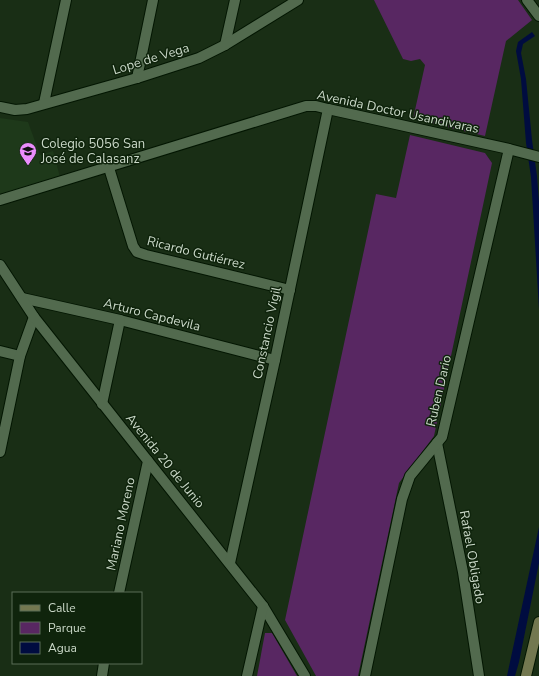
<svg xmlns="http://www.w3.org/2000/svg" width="539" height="676" font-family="'Nunito Sans',sans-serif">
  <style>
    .built { fill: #1e391a }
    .green { fill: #582762 }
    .water { fill: #000c40 }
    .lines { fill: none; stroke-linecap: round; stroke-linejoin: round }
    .minor-casing { stroke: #031602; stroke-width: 12 }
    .tertiary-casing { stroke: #031602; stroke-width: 12 }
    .secondary-casing { stroke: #031602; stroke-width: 12 }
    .minor { stroke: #526a4e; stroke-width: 10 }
    .tertiary { stroke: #526a4e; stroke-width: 10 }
    .secondary { stroke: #737850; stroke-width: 10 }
    .labels { text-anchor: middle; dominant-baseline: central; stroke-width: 3; stroke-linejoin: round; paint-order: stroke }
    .street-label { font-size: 13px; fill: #cad8c8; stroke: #0f240c }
    .poi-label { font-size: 13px; fill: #cad8c8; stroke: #0f240c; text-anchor: start }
  </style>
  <rect width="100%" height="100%" fill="#192e15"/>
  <!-- built -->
  <polygon class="built" points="0,118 28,122 40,155 53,151 60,177 0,194"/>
  <!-- green -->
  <g class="green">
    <polygon points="374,0 518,0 532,20 506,41 485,136 413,119 425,65 420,59 411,61 403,59"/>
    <polygon points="410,135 485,153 492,163 434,436 399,483 358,676 316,676 285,620 376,194 396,198"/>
    <polygon points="265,633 272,633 297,676 257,676"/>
  </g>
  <!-- water -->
  <g class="water">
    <polygon points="532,32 535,36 523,44 521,53 526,79 532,140 537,176 539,202 539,309 531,177 526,143 521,79 516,51 518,42"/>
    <polygon points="539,527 539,563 519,662 515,676 507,676"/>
  </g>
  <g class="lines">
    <defs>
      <g id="minor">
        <polyline points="225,45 235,0"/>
        <polyline points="137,78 153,0"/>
        <polyline points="44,103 66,0"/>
        <polyline points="0,107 15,110 27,109 137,78 199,58 225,45 298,0"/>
        <polyline points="109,168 133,246 137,252 146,255 290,290"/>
        <polyline points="22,298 120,320 275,360"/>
        <polyline points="0,351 20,356"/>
        <polyline points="102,404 120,320"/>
        <polyline points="437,443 463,572 479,676"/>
        <polyline points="0,452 20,356 34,317"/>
        <polyline points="148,461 263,606 305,676"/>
        <polyline points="230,563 275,360 328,109"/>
        <polyline points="247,676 263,606"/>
        <polyline points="365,676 402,499 410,476 437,443 442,437 509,149"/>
      </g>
      <g id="tertiary">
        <polyline points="527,0 539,16"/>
        <polyline points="0,200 306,106 316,106 328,109 509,149 539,157"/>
        <polyline points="0,265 34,317 148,461 119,593"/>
        <polyline points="102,676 104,663"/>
      </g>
      <polyline id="secondary" points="526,676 539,622"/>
    </defs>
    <!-- minor casing -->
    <use href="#minor" class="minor-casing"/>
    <!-- tertiary casing -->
    <use href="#tertiary" class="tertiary-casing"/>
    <!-- secondary casing -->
    <use href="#secondary" class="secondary-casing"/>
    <!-- minor -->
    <use href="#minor" class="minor"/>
    <!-- tertiary -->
    <use href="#tertiary" class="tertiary"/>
    <!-- secondary -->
    <use href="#secondary" class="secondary"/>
  </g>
  <!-- icons -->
  <defs>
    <symbol id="school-pin" viewBox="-11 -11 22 30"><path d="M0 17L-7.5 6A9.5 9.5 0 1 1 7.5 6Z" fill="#eb8dfc" stroke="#0f240c"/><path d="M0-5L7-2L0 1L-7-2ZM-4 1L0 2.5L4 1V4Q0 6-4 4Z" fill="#111"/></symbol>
  </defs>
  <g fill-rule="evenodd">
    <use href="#school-pin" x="18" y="141" width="20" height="27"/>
  </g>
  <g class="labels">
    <!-- street labels -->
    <g class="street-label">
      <text transform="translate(151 59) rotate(-17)">Lope de Vega</text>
      <text transform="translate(398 112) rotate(12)">Avenida Doctor Usandivaras</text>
      <text transform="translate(196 253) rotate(14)">Ricardo Gutiérrez</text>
      <text transform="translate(152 315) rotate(14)">Arturo Capdevila</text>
      <text transform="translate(267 333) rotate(-78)">Constancio Vigil</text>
      <text transform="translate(439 391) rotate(-77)">Ruben Dario</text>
      <text transform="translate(165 461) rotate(51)">Avenida 20 de Junio</text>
      <text transform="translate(121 524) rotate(-78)">Mariano Moreno</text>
      <text transform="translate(472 557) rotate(80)">Rafael Obligado</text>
    </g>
    <!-- poi labels -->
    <g class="poi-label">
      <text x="41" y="144">Colegio 5056 San<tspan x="41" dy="15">José de Calasanz</tspan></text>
    </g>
  </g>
  <!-- legend -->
  <rect x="12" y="592" width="130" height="72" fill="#0f240c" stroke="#5a6c57"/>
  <rect x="20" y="605" width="20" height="6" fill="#737850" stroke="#5a6c57"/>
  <text x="48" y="612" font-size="12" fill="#cad8c8">Calle</text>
  <rect x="20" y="622" width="20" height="12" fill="#582762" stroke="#5a6c57"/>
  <text x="48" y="632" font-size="12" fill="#cad8c8">Parque</text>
  <rect x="20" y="642" width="20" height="12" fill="#000c40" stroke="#5a6c57"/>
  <text x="48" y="652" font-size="12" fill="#cad8c8">Agua</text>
</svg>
